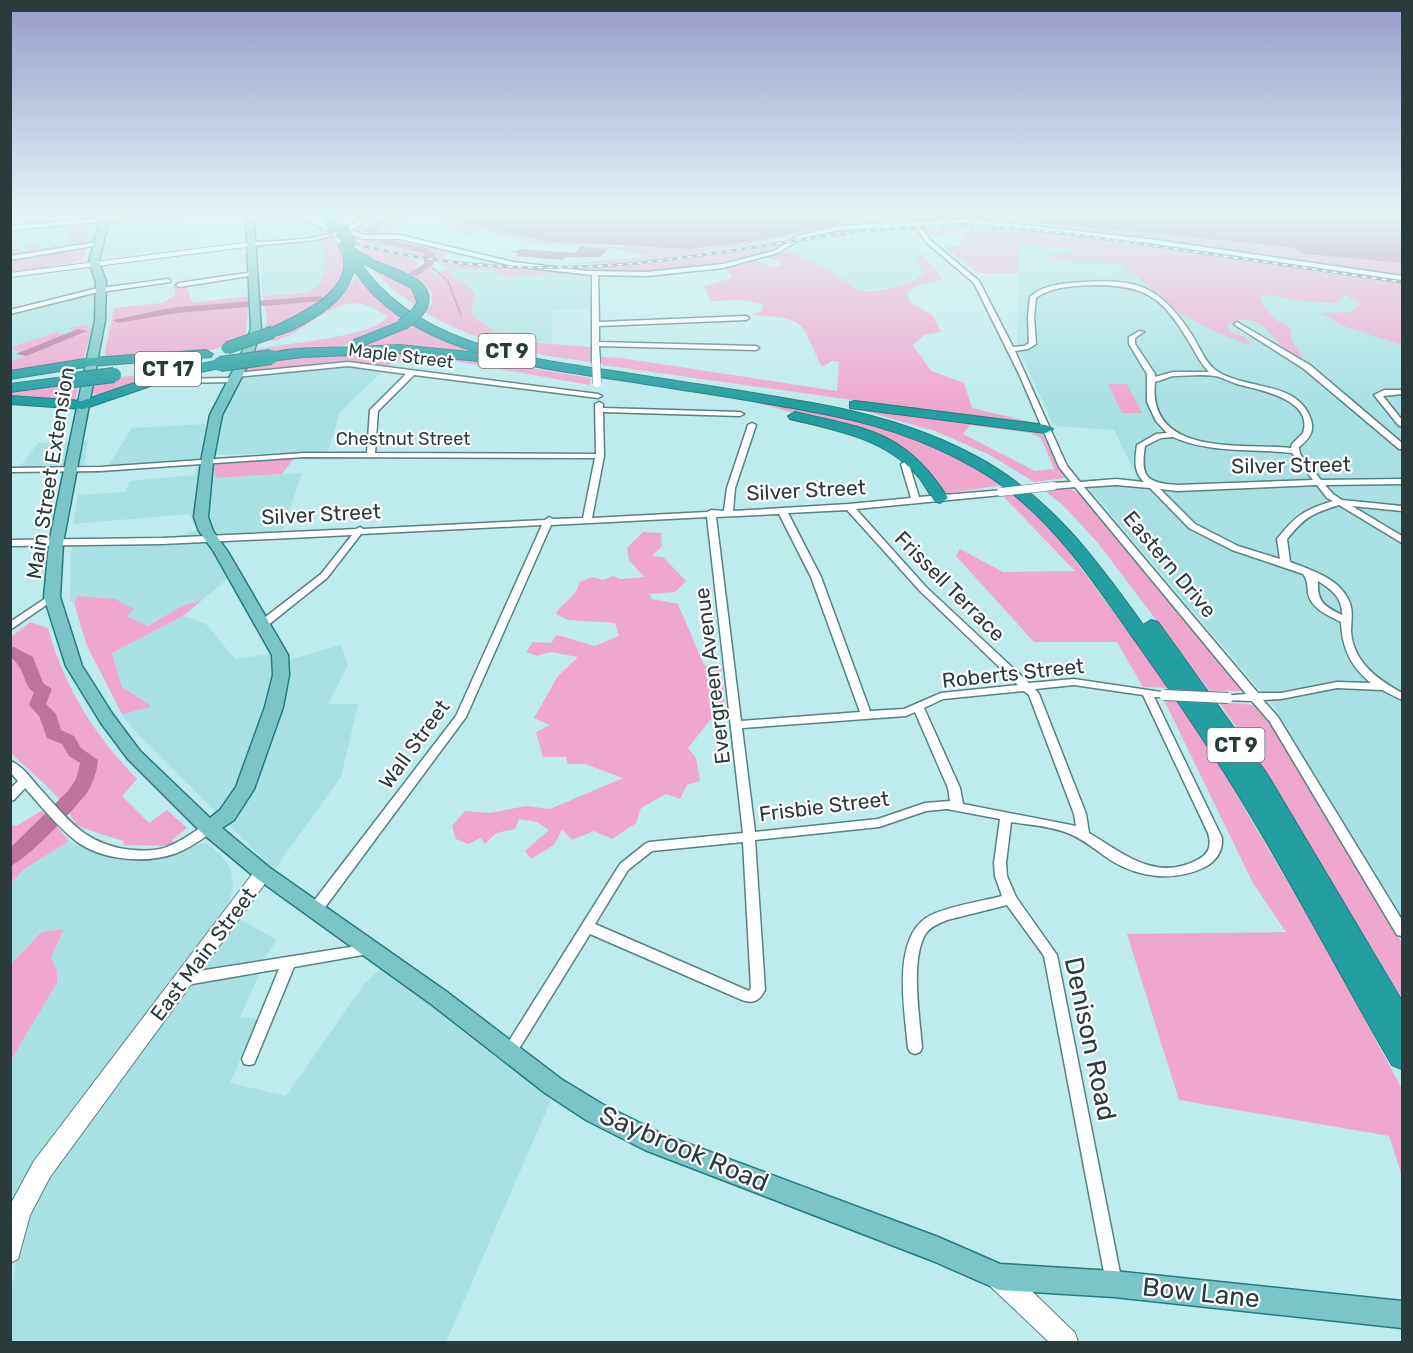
<svg xmlns="http://www.w3.org/2000/svg" width="1413" height="1353" font-family="Rubik,sans-serif">
  <style>
    .built { fill: #a9e1e2 }
    .green { fill: #f0a7ce; fill-rule: evenodd }
    .water { fill: #bf749e }
    .lines { fill: none; stroke-linecap: round; stroke-linejoin: round }
    .stream { stroke: #bf749e; stroke-width: 1.5 }
    .river { fill: #bf749e; fill-rule: evenodd }
    .minor-casing { stroke: #578182; stroke-width: 3 }
    .tertiary-casing { stroke: #578182; stroke-width: 2 }
    .secondary-casing { stroke: #578182; stroke-width: 2 }
    .primary-casing { stroke: #257b7d; stroke-width: 3 }
    .motorway-casing { stroke: #257b7d; stroke-width: 2 }
    .minor { fill: #fff; fill-rule: evenodd }
    .tertiary { fill: #fff; fill-rule: evenodd }
    .secondary { fill: #fff; fill-rule: evenodd }
    .primary { fill: #7bc5c7; fill-rule: evenodd }
    .motorway { fill: #239ea1; fill-rule: evenodd }
    .rail-casing { stroke: #617d7e; stroke-width: 3 }
    .rail { stroke: #fff; stroke-width: 1.5; stroke-dasharray: 5; stroke-linecap: butt }
    .minor-bridge-far1-casing { stroke: #578182; stroke-width: 9; stroke-linecap: butt }
    .minor-bridge-casing { stroke: #578182; stroke-width: 12; stroke-linecap: butt }
    .motorway-bridge-far1-casing { stroke: #257b7d; stroke-width: 13; stroke-linecap: butt }
    .motorway-bridge-casing { stroke: #257b7d; stroke-width: 16; stroke-linecap: butt }
    .minor-bridge-far1 { stroke: #fff; stroke-width: 8 }
    .minor-bridge { stroke: #fff; stroke-width: 10 }
    .motorway-bridge-far1 { stroke: #239ea1; stroke-width: 11 }
    .motorway-bridge { stroke: #239ea1; stroke-width: 14 }
    .labels { text-anchor: middle; dominant-baseline: central; stroke-width: 4.5; stroke-linejoin: round; paint-order: stroke }
    .far-street-label { font-size: 18px; fill: #293b3b; stroke: #fff }
    .shield { fill: #fff; stroke: #697676; stroke-width: 1.5 }
    .shield-label { font-size: 20px; font-weight: bold; fill: #293b3b }
    .street-label { font-size: 21px; fill: #293b3b; stroke: #fff }
    .near-street-label { font-size: 26px; fill: #293b3b; stroke: #fff }
  </style>
  <rect width="100%" height="100%" fill="#beebec"/>
  <!-- built -->
  <g class="built">
    <polygon points="171,214 185,214 185,222 199,220 198,245 193,246 195,248 102,256 110,221"/>
    <polygon points="260,214 297,214 319,229 334,235 339,246 326,264 322,283 316,289 263,296 256,219"/>
    <polygon points="98,222 92,243 11,256 10,229"/>
    <polygon points="922,227 930,236 922,242 914,243 922,254 917,258 926,271 919,279 893,288 858,290 826,268 813,266 791,251 799,241 859,231"/>
    <polygon points="1019,243 1066,248 1081,255 1060,253 1060,261 1121,263 1176,311 1216,332 1251,345 1244,336 1229,332 1228,325 1235,321 1251,320 1263,325 1280,342 1285,352 1303,357 1290,340 1287,324 1275,320 1258,298 1267,295 1307,302 1344,295 1360,303 1351,312 1323,313 1402,345 1402,917 1273,706 1081,479 1138,479 1114,430 1054,426 1017,345"/>
    <polygon points="455,264 590,275 590,309 552,311 552,343 520,339 500,334 478,321 436,275 430,273 441,266"/>
    <polygon points="88,294 96,295 96,304 87,349 11,370 11,314"/>
    <polygon points="343,366 384,370 340,412 328,452 216,455 225,407 240,377"/>
    <polygon points="206,424 216,478 302,473 280,538 234,540 225,545 238,570 202,600 182,606 148,626 126,616 133,609 78,596 74,603 70,602 71,551 73,547 174,544 178,537 196,530 190,514 73,524 78,495 126,492 130,481 195,475 197,465 86,474 16,472 38,443 88,441 84,466 108,466 132,428"/>
    <polygon points="183,616 206,624 235,659 285,652 288,660 341,645 348,665 328,704 358,704 341,777 274,870 131,727 122,714 149,708 122,687 112,653"/>
    <polygon points="69,841 94,850 162,856 202,843 209,844 226,861 231,870 233,888 228,905 25,1175 11,1209 11,1060 57,983 57,970 51,959 64,929 40,932 11,964 11,883 23,870"/>
    <polygon points="238,918 277,940 255,971 260,972 240,1017 258,1019 230,1083 286,1096 365,983 382,968 416,989 551,1100 446,1342 11,1342 11,1296 19,1241 54,1167"/>
  </g>
  <!-- green -->
  <g class="green">
    <polygon points="370,214 422,214 415,219 395,225 402,231 389,230 394,234 356,233 355,231 369,221"/>
    <polygon points="451,214 456,214 454,220 461,222 534,239 621,247 767,239 849,222 970,217 1173,235 1295,248 1305,254 1402,263 1402,277 1175,244 962,220 858,224 686,256 620,263 568,264 651,256 588,245 536,244 478,230 464,237 461,230 442,225"/>
    <polygon points="92,223 85,245 11,257 11,249 25,247 19,248 19,253 30,251 26,245 35,244 37,251 57,248 59,244 66,247 70,231 53,232 55,225"/>
    <path d="M922,227L994,228L1074,235L1402,283V345L1343,326L1321,313L1351,312L1360,303L1344,295L1338,303L1307,302L1267,295L1259,298L1275,320L1287,324L1291,330V340L1303,357L1297,360C1275,346 1261,305 1228,325L1229,332L1244,336L1252,346L1216,332L1176,311L1121,263L1060,261L1045,256L1060,253L1079,254L1066,248L1019,243L1018,273H978L945,247L960,246L965,231L930,236Z"/>
    <path d="M334,236C338,244 344,251 345,260C351,293 289,323 264,330L267,321L263,296C310,291 329,300 324,244L312,239Z"/>
    <polygon points="387,237 446,252 445,259 404,253 358,241"/>
    <path d="M780,244L782,246C735,271 630,275 578,269L680,260Z"/>
    <path d="M357,245L418,260L416,267L435,269L431,273L436,275L450,268L453,273L450,276L462,281L475,293L471,313C500,346 551,343 591,347L590,362C531,355 477,343 425,312L432,303V292L413,275L371,260Z"/>
    <polygon points="81,248 87,249 83,261 11,273 11,259"/>
    <path d="M791,251C809,263 827,268 844,280C848,283 854,289 859,290C878,294 913,285 925,272L918,266L917,258L922,254L944,279L916,286L907,294L910,302L933,316L941,332L924,335L913,345L931,371L964,383L972,408L1035,423L1024,424L602,365V357L621,358L837,391L839,362L832,361L822,367C798,318 807,319 751,315L762,311L763,304L742,300L711,301L704,286L732,278L726,268L756,261L771,266H780L782,263L766,257Z"/>
    <polygon points="438,263 561,272 565,275 545,272 534,277 525,274 511,278 490,270 463,269 441,266"/>
    <polygon points="370,266 408,280 418,299 416,306 390,287"/>
    <path d="M356,278L373,294L406,317C365,351 301,351 251,357L257,349C285,343 373,338 388,316C380,312 371,306 362,304C325,296 297,347 260,341L341,294Z"/>
    <polygon points="173,284 186,286 193,303 249,296 245,340 207,351 104,358 114,308 163,303 176,294"/>
    <polygon points="416,323 512,361 454,351 363,346"/>
    <polygon points="86,325 91,329 84,358 11,374 11,362 26,356 11,347 57,332 65,335 75,331 68,328"/>
    <polygon points="367,351 458,356 591,378 590,385 448,360 402,360 389,365 332,362 257,371 245,369 248,363"/>
    <polygon points="181,370 103,396 93,394 95,380"/>
    <polygon points="79,382 75,401 11,398 10,391"/>
    <polygon points="1108,384 1127,384 1142,413 1122,413"/>
    <path d="M754,402C840,406 932,439 1004,485L948,493L942,491L925,467L910,454L869,433Z"/>
    <path d="M844,405L1036,430L1042,434L1065,478L1034,482L990,455L935,431ZM970,425L1031,433L1041,438L1054,469L1035,471L963,434Z"/>
    <polygon points="295,457 282,474 216,478 214,466 219,463"/>
    <polygon points="1071,489 1082,496 1175,606 1242,691 1210,691 1098,543 1063,505 1045,491"/>
    <polygon points="1016,495 1043,518 1171,688 1143,687 1117,642 1034,642 956,556 960,549 1003,572 1075,571 1003,496"/>
    <path d="M643,532L661,533L662,546L652,556L663,557L686,581L675,592L650,594L652,599L678,604L704,665L721,668L725,708L710,720L688,748L696,758L700,781L687,785L680,799L666,794L641,808L636,823L612,839L594,831L572,840L562,829L554,845L531,859L525,851L549,830L537,822L519,819L515,829L496,833L485,844L481,838L468,844L456,839L452,826L465,811L490,813L526,806L550,809L623,778L585,764H568L566,757H543L536,732L550,725L534,718L558,676L578,657L550,652L537,656L526,652L533,642L551,643L557,635L595,646L619,636L615,623L568,620L556,614C563,600 574,601 580,582L592,577L603,580L613,576L621,579L644,577L629,560L627,548Z"/>
    <polygon points="78,596 115,599 134,609 126,616 148,626 182,606 202,600 183,616 112,653 122,687 150,705 149,708 122,714 87,646 74,603"/>
    <path d="M30,622L48,628C64,687 95,736 137,779L122,796L149,823L167,810L187,828L172,840L175,844L172,846L123,845L124,841C116,839 81,828 77,825C71,818 68,808 61,801C46,784 27,769 11,753L10,638Z"/>
    <polygon points="1164,700 1177,700 1183,704 1329,952 1402,1089 1402,1176 1389,1136 1179,1100 1127,934 1286,932 1253,883"/>
    <polygon points="1219,702 1254,705 1271,723 1402,943 1402,998 1258,760"/>
    <polygon points="43,810 69,841 23,870 11,883 11,825 16,826"/>
    <polygon points="64,929 51,958 57,970 57,983 11,1060 11,964 41,932"/>
  </g>
  <!-- water -->
  <g class="water">
    <polygon points="456,214 1402,214 1402,263 1305,254 1295,248 1173,235 970,217 849,222 767,239 689,249 545,241 461,222 455,220"/>
    <polygon points="581,246 608,249 600,257 565,257 563,260 516,256 518,253 509,252 522,249 575,253"/>
  </g>
  <g class="lines">
    <!-- stream -->
    <polyline class="stream" points="428,264 448,281 461,315"/>
    <!-- river -->
    <g class="river">
      <polygon points="397,214 409,214 383,224 375,231 393,241 430,249 435,256 433,265 416,276 408,274 424,264 424,253 387,245 364,231 377,220"/>
      <polygon points="320,296 325,299 324,301 176,313 118,323 113,320 176,307"/>
      <polygon points="78,329 87,331 26,356 16,354"/>
      <path d="M14,647L33,657L43,683L52,689L46,704L56,714L61,730L74,736L81,748L98,760C97,771 94,781 88,791C78,806 26,861 10,866V848L68,791L76,779L80,763L69,756L62,744L47,738L39,716L29,705L34,692C22,686 27,669 10,657V648Z"/>
    </g>
    <defs>
      <g id="minor">
        <polygon points="144,214 163,214 160,216 10,230 10,226"/>
        <path d="M364,214H370L362,224L351,230L364,235H400L513,262L587,271L647,272L723,264L774,251L798,236L839,226L966,219L1149,239L1402,276V280L1149,243L966,223L920,225L930,240L979,281L1013,347L1024,346L1029,343L1028,317L1030,297C1043,284 1068,283 1086,282C1140,278 1162,289 1192,335C1199,346 1204,360 1214,369C1242,391 1298,379 1311,420C1315,432 1308,440 1299,447L1300,454L1321,480L1402,479V484L1325,485L1333,494L1342,500L1402,506V511L1352,506L1402,536V543L1339,505C1311,514 1305,517 1287,539L1290,562C1311,570 1338,578 1348,599C1354,609 1351,621 1351,631C1353,662 1377,679 1402,693V700L1382,690L1337,688L1281,699L1263,700L1278,717L1402,920V936L1397,935L1270,722L1252,701L1224,700L1223,698L1224,696L1246,694L1075,487L1053,489L1049,486L1053,483L1071,482L1059,467L1019,374L974,283L926,242L915,226L839,230L802,238L778,253L723,268L647,276L598,275L599,322L746,316L749,318L746,320L599,326V342L756,346L759,348L756,350L599,346L600,362L596,364L592,362V275L513,266L400,239H363L345,232L315,240L251,246L248,244L251,242C284,241 342,241 364,214ZM1094,285C1142,285 1161,295 1186,337C1194,349 1199,362 1209,372H1173L1155,377V374L1135,344V338L1144,332L1139,331L1129,337V344L1147,374V402L1156,421L1167,433L1156,434L1137,445C1135,460 1133,471 1144,482L1116,479L1080,482L1067,466L1015,351L1028,349L1036,344L1034,317L1036,298C1052,286 1076,286 1094,285ZM1173,376C1187,376 1202,374 1215,376C1222,377 1230,382 1237,384C1259,390 1314,399 1303,433L1292,444L1291,448C1243,443 1147,458 1155,382ZM1173,437C1211,454 1252,448 1292,453L1313,480L1177,485C1147,483 1140,478 1145,446L1161,438ZM1116,485L1150,488L1189,528L1232,550L1303,574C1308,581 1307,584 1308,593C1311,609 1328,615 1341,622C1342,648 1351,667 1371,683L1337,682L1281,693H1258L1084,487ZM1317,485L1327,498L1333,501C1304,510 1296,515 1277,539L1280,559L1238,546L1195,524L1160,489L1177,491ZM1318,581C1331,589 1343,598 1342,615C1324,606 1317,602 1318,581Z"/>
        <polygon points="97,242 99,243 99,245 10,260 10,256"/>
        <polygon points="253,272 255,273 255,275 179,287 176,285 179,283"/>
        <polygon points="168,279 170,280 170,282 94,293 10,314 10,310 94,289"/>
        <polygon points="1237,322 1310,365 1402,443 1402,449 1399,449 1304,369 1235,325 1234,324"/>
        <path d="M348,362L598,394L602,396L598,398L414,375L378,411L375,453L596,454L595,404L599,402L603,404V408L740,412L744,414L740,416L603,412L604,456L592,518L707,512L711,510L724,511L727,488L748,425L752,423L756,425L735,488L733,511L849,504L911,498L901,464L905,462L909,464L919,497L1004,490V494L1001,495L856,509L926,587L1029,683L1074,679L1168,693L1169,695L1168,697H1154L1222,838C1223,851 1216,861 1205,867C1175,882 1140,878 1112,861C1098,852 1085,840 1070,834C1052,826 1030,825 1011,822L1006,863L1007,876L1016,897L1057,955L1122,1283L1120,1289L1114,1291L1108,1289L1106,1283L1044,956L1007,905L947,920C940,923 932,926 927,932C909,956 920,1019 922,1048L920,1052L915,1054L910,1052L908,1048C905,1012 890,935 931,915C953,905 979,902 1002,896L995,876L994,863L1000,819L947,809L926,811L879,827L755,840L765,990C759,1001 754,1004 742,1000L590,934L514,1057L509,1059L504,1057L502,1053L504,1049L620,864L645,844L649,842L743,833L707,517L551,525L466,717L320,914L315,915L310,914L309,910L310,906L456,716L542,525L361,534L327,578L267,626L263,627L258,624L259,622L321,574L352,535L162,544L10,546V540L162,538L356,529L360,527L363,529L545,520L549,517L553,519L583,518L595,458L304,457L100,471L10,472V468L100,467L304,453H367L370,410L406,374L348,366L236,377L232,375L236,373ZM847,510L920,591L1018,685L941,693L904,709L870,711L821,577L788,513ZM779,514L811,577L860,712L741,721L716,517ZM1074,685L1143,695L1208,833C1212,846 1209,854 1197,860C1155,882 1123,853 1089,833L1086,814L1039,694L1035,689ZM1024,691L1029,695L1074,814L1076,826L963,804L960,788L924,708L943,699ZM915,712L948,788L950,801L925,803L878,819L755,832L742,728L906,716ZM743,842L751,988L749,991L595,924L628,870L652,851Z"/>
        <polygon points="232,378 235,378 235,382 165,383 161,381 165,379"/>
        <polygon points="1384,390 1402,390 1402,394 1383,396 1402,420 1402,426 1399,426 1374,395"/>
        <polygon points="52,594 57,597 55,599 10,630 10,622"/>
        <path d="M10,761C24,766 33,782 43,792C71,823 88,846 133,850C145,851 158,851 169,846C182,841 193,832 205,825H213L215,828L213,831C201,840 188,849 174,854C144,864 101,860 76,841C57,826 41,806 25,788L14,800L10,801V789L18,781L10,772Z"/>
        <polygon points="369,944 374,945 376,949 374,953 294,967 256,1059 254,1064 249,1065 244,1064 242,1059 279,969 186,985 181,983 179,979 181,975 186,973"/>
      </g>
      <polygon id="tertiary" points="251,242 255,244 254,246 10,277 10,273"/>
      <g id="secondary">
        <polygon points="263,866 269,868 272,873 269,878 50,1177 30,1215 18,1259 10,1263 10,1205 34,1161 257,868"/>
        <polygon points="999,1265 1008,1268 1075,1333 1078,1342 1049,1342 990,1286 987,1277 990,1268"/>
      </g>
      <polygon id="primary" points="102,214 110,214 99,261 106,282 105,320 63,543 60,597 82,666 113,715 140,751 210,818 220,810 236,787 265,707 273,675 272,655 214,552 199,531 194,517 201,462 210,415 240,357 251,329 246,222 249,214 257,214 254,222 261,329 252,357 222,415 213,462 208,517 213,531 228,552 288,655 289,675 283,707 254,789 234,820 222,828 270,868 447,992 561,1079 602,1104 662,1134 938,1237 1000,1264 1114,1271 1402,1301 1402,1328 1114,1297 999,1290 933,1261 645,1150 586,1120 545,1093 431,1004 256,878 202,833 128,759 101,723 66,666 44,597 49,543 95,320 96,282 89,261"/>
      <g id="motorway">
        <polygon points="322,214 332,214 340,230 339,232 331,232"/>
        <path d="M343,242C354,246 363,255 375,261C392,269 438,279 427,307H419L412,288L359,261C417,349 536,359 632,374C699,385 767,394 833,407C882,417 931,432 975,456C1048,494 1096,559 1143,625L1151,620L1158,622L1267,774L1402,1001V1069L1392,1065C1345,984 1302,901 1254,821C1217,758 1176,698 1134,639C1093,580 1051,517 990,477C943,447 888,427 834,416C767,402 700,393 633,382C541,368 409,356 354,270C351,280 348,288 341,295C331,309 285,339 269,335V329C298,316 365,287 338,245Z"/>
        <path d="M402,321L406,322V328L359,347L399,345L478,353L485,357L478,361L399,353L303,357L271,361L264,357C276,346 340,348 359,347L353,343L354,340Z"/>
        <polygon points="206,350 213,354 211,357 91,366 10,379 10,371 91,358"/>
        <polygon points="220,360 225,361 225,367 180,376 83,409 10,404 10,396 82,401 172,370"/>
        <polygon points="65,377 72,381 70,384 10,392 10,384"/>
        <polygon points="855,401 1046,425 1053,429 1046,433 850,408 850,402"/>
        <path d="M795,412C868,429 905,431 948,498L940,503L934,501C928,492 924,482 916,474C884,438 835,430 790,419L788,416Z"/>
      </g>
    </defs>
    <!-- minor casing -->
    <use href="#minor" class="minor-casing"/>
    <!-- tertiary casing -->
    <use href="#tertiary" class="tertiary-casing"/>
    <!-- secondary casing -->
    <use href="#secondary" class="secondary-casing"/>
    <!-- primary casing -->
    <use href="#primary" class="primary-casing"/>
    <!-- motorway casing -->
    <use href="#motorway" class="motorway-casing"/>
    <!-- minor -->
    <use href="#minor" class="minor"/>
    <!-- tertiary -->
    <use href="#tertiary" class="tertiary"/>
    <!-- secondary -->
    <use href="#secondary" class="secondary"/>
    <!-- primary -->
    <use href="#primary" class="primary"/>
    <!-- motorway -->
    <use href="#motorway" class="motorway"/>
    <defs>
      <path id="rail" d="M297,214C332,241 375,250 418,257C499,271 583,270 665,260C765,248 864,224 966,226C1034,227 1101,238 1168,248C1246,259 1324,271 1402,282"/>
    </defs>
    <!-- rail casing -->
    <use href="#rail" class="rail-casing"/>
    <!-- rail -->
    <use href="#rail" class="rail"/>
    <defs>
      <g id="minor-bridge-far1">
        <polyline points="596,362 597,383"/>
        <polyline points="1001,492 1053,486"/>
      </g>
      <polyline id="minor-bridge" points="1164,695 1228,698"/>
      <g id="motorway-bridge-far1">
        <polyline points="342,229 350,244"/>
        <polyline points="402,325 416,314 423,304"/>
        <polyline points="227,348 273,332"/>
      </g>
      <g id="motorway-bridge">
        <polyline points="220,364 271,357"/>
        <polyline points="65,381 114,375"/>
      </g>
    </defs>
    <!-- minor-bridge-far1 casing -->
    <use href="#minor-bridge-far1" class="minor-bridge-far1-casing"/>
    <!-- minor-bridge casing -->
    <use href="#minor-bridge" class="minor-bridge-casing"/>
    <!-- motorway-bridge-far1 casing -->
    <use href="#motorway-bridge-far1" class="motorway-bridge-far1-casing"/>
    <!-- motorway-bridge casing -->
    <use href="#motorway-bridge" class="motorway-bridge-casing"/>
    <!-- minor-bridge-far1 -->
    <use href="#minor-bridge-far1" class="minor-bridge-far1"/>
    <!-- minor-bridge -->
    <use href="#minor-bridge" class="minor-bridge"/>
    <!-- motorway-bridge-far1 -->
    <use href="#motorway-bridge-far1" class="motorway-bridge-far1"/>
    <!-- motorway-bridge -->
    <use href="#motorway-bridge" class="motorway-bridge"/>
  </g>
  <!-- sky -->
  <linearGradient id="sky" x2="0" y2="1"><stop stop-color="#979aca"/><stop offset="0.53" stop-color="#e2f6f6"/><stop offset="1" stop-color="#e2f6f6" stop-opacity="0"/></linearGradient>
  <rect width="1413" height="403" fill="url(#sky)"/>
  <g class="labels">
    <!-- far-street labels -->
    <g class="far-street-label">
      <text transform="translate(401 356) rotate(7)">Maple Street</text>
      <text x="403" y="439">Chestnut Street</text>
    </g>
    <!-- shield labels -->
    <g class="shield">
      <rect x="478.5" y="334" width="57" height="34" rx="4.5"/>
      <rect x="135" y="352" width="66" height="34" rx="4.5"/>
      <rect x="1207.5" y="728" width="57" height="34" rx="4.5"/>
    </g>
    <g class="shield-label">
      <text x="507" y="351">CT 9</text>
      <text x="168" y="369">CT 17</text>
      <text x="1236" y="745">CT 9</text>
    </g>
    <!-- street labels -->
    <g class="street-label">
      <text transform="translate(1291 465) rotate(-1)">Silver Street</text>
      <text transform="translate(50 473) rotate(-81)">Main Street Extension</text>
      <text transform="translate(806 490) rotate(-3)">Silver Street</text>
      <text transform="translate(321 514) rotate(-3)">Silver Street</text>
      <text transform="translate(1170 564) rotate(50)">Eastern Drive</text>
      <text transform="translate(950 586) rotate(45)">Frissell Terrace</text>
      <text transform="translate(1013 673) rotate(-6)">Roberts Street</text>
      <text transform="translate(712 676) rotate(-97)">Evergreen Avenue</text>
      <text transform="translate(414 744) rotate(-54)">Wall Street</text>
      <text transform="translate(824 806) rotate(-7)">Frisbie Street</text>
      <text transform="translate(203 954) rotate(-53)">East Main Street</text>
    </g>
    <!-- near-street labels -->
    <g class="near-street-label">
      <text transform="translate(1090 1039) rotate(78)">Denison Road</text>
      <text transform="translate(684 1149) rotate(23)">Saybrook Road</text>
      <text transform="translate(1201 1293) rotate(6)">Bow Lane</text>
    </g>
  </g>
  <!-- border -->
  <rect width="1413" height="1353" fill="none" stroke="#293b3b" stroke-width="24"/>
</svg>
